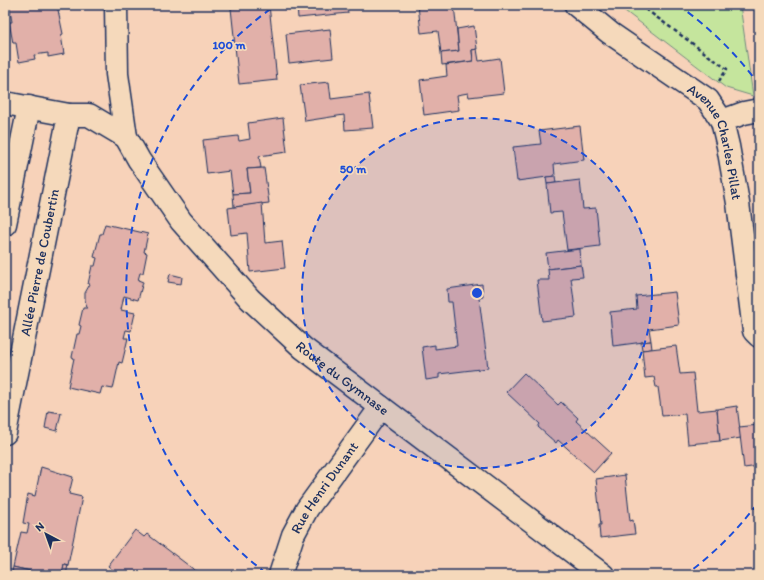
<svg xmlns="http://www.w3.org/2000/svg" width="764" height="580" font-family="Itim,sans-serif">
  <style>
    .green { fill: #c5e59d; stroke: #708a7e }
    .building { fill: #e1b0a9; stroke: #1b2f5e }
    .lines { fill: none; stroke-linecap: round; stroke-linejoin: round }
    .street-casing { stroke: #1b2f5e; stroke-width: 25 }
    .secondary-casing { stroke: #1b2f5e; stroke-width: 25 }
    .path { stroke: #1b2f5e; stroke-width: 2.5; stroke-dasharray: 4 3; stroke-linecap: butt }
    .street { stroke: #f5d9bb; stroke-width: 22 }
    .secondary { stroke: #f5d9bb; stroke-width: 22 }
    .ring { fill: none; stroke: #1d4ed8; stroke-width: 2; stroke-dasharray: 7 5 }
    .labels { text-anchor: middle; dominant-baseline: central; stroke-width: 3.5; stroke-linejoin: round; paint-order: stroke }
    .street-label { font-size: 14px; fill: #1b2f5e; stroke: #f5d9bb }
    .centre { fill: #1d4ed8; stroke: #f5d9bb; stroke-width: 2 }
    .ring-label { font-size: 12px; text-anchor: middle; font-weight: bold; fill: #1d4ed8; stroke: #f5d9bb; stroke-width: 3.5; stroke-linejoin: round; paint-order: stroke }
  </style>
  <rect width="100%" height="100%" fill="#f7d2b9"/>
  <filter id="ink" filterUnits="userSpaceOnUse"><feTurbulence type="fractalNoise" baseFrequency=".025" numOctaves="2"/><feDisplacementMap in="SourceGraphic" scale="8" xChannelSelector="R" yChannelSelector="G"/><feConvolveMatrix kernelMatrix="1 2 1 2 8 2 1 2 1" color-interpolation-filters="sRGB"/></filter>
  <g filter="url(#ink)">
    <!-- green -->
    <polygon class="green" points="617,5 740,5 753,96 726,88"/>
    <!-- building -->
    <g class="building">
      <polygon points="9,5 57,5 63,34 61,35 64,54 48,57 48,53 34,55 35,59 19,62 16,43 13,43 9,22 12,22"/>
      <polygon points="246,5 269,5 277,80 239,84 231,8 246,7"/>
      <polygon points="297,5 347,5 348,13 298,18"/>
      <polygon points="418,5 454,5 459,51 441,53 438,31 421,33"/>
      <polygon points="474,26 477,49 472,50 473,61 442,65 441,53 459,51 457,29"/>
      <polygon points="330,29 333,58 289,63 286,34"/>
      <polygon points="477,49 479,61 500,58 504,93 469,97 468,93 457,95 459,110 424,115 420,80 447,76 446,65 473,61 472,50"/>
      <polygon points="329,82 331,99 369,94 373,128 345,130 344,115 305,121 300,85"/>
      <polygon points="283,118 287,152 259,156 261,168 247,169 250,193 233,194 230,171 207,174 203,140 238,136 239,141 250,139 248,123"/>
      <polygon points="580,126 584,160 554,164 555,176 517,181 513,147 541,144 539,131"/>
      <polygon points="264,168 269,203 234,207 233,194 250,193 247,169"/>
      <polygon points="555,176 556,183 547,184 546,177"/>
      <polygon points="580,180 583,209 596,208 600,246 567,250 562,212 550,213 547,184"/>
      <polygon points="262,203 265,243 282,241 285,268 250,272 247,233 231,235 228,208"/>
      <polygon points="105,224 148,234 144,252 147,253 143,273 140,273 138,280 143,282 138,300 124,296 121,310 135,313 131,331 126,330 124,338 128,338 122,363 119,362 113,389 102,387 100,394 68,387 74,358 72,357 77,334 79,334 81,326 79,325 83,308 87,308 85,300 85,293 90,284 88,284 92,266 95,266 97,258 94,257 100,234 102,234"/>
      <polygon points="580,249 581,265 548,269 546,253"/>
      <polygon points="581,265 583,277 571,278 576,317 542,321 537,280 549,280 548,269"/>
      <polygon points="170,274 182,277 181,284 168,282"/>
      <polygon points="482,284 483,297 479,298 488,368 439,374 439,378 426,380 422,347 435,345 435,349 457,346 452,302 448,302 447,289"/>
      <polygon points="675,292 679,325 649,329 651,341 613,346 610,312 637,309 636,296"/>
      <polygon points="651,341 652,349 642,350 641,342"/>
      <polygon points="676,346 680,374 693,373 697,411 717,409 720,441 688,444 685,414 662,416 658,387 656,387 654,377 645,378 642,350"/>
      <polygon points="524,373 558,405 561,402 578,418 576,421 611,453 594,472 558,440 556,443 538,427 540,424 506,392"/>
      <polygon points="737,406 741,438 720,441 717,409"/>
      <polygon points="48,411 61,413 57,431 45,428"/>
      <polygon points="759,425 759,466 744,468 739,427"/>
      <polygon points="41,467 73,477 69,494 82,497 68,565 64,564 62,575 29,575 30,571 13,567 21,532 27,533 29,524 23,523 28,494 35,496"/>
      <polygon points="625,475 630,521 633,520 635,534 600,538 599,525 601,525 596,479"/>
      <polygon points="135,530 144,537 147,534 201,575 115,575 117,573 108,566"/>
      <polygon points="64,564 68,565 66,575 62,575"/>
      <polygon points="13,567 30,571 29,575 12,572"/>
    </g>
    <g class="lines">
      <defs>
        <g id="street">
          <polyline points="722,121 744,113 759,110"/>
          <polyline points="5,224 29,107"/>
          <path id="s1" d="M5,433L69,115"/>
          <path id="s2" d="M280,575L293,535L307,509L381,407"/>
        </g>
        <g id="secondary">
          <path id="s3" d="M116,5L117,74L126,137L139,160L181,221L250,299L303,348L603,575"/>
          <path id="s4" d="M576,5L610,33L708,100L722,121L728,146L738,203L754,331L759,336"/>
          <polyline points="5,103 69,115 89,115 126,137"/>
        </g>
      </defs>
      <!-- street casing -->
      <use href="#street" class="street-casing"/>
      <!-- secondary casing -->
      <use href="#secondary" class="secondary-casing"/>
      <!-- path -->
      <polyline class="path" points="640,5 727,69 719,81"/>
      <!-- street -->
      <use href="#street" class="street"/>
      <!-- secondary -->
      <use href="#secondary" class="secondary"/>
    </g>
  </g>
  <!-- distance rings -->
  <circle cx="477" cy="293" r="175" fill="#1d4ed8" fill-opacity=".12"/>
  <g class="ring">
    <circle cx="477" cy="293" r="175"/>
    <path d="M757 504A351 351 0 0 1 688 573M266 573A351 351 0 0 1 276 5M678 5A351 351 0 0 1 757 82"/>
  </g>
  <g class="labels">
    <!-- street labels -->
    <g class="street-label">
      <text stroke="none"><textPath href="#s4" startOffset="204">Avenue Charles Pillat</textPath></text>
      <text stroke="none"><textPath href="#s1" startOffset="174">Allée Pierre de Coubertin</textPath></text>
      <text stroke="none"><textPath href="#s3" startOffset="459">Route du Gymnase</textPath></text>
      <text stroke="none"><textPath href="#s2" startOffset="99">Rue Henri Dunant</textPath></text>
    </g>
  </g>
  <circle cx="477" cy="293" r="6" class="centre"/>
  <g class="ring-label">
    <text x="229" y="49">100 m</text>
    <text x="353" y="173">50 m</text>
  </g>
  <!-- margin -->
  <rect width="764" height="580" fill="none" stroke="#f5d9bb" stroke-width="20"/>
  <rect x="10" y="10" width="744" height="560" fill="none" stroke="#1b2f5e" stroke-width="1.5" filter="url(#ink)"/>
  <!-- north arrow -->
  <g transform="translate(46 534) rotate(319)" stroke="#f5d9bb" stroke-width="3" paint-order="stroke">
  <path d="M0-3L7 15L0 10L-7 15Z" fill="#1b2f5e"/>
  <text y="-6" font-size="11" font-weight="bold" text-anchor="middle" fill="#1b2f5e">N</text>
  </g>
</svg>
